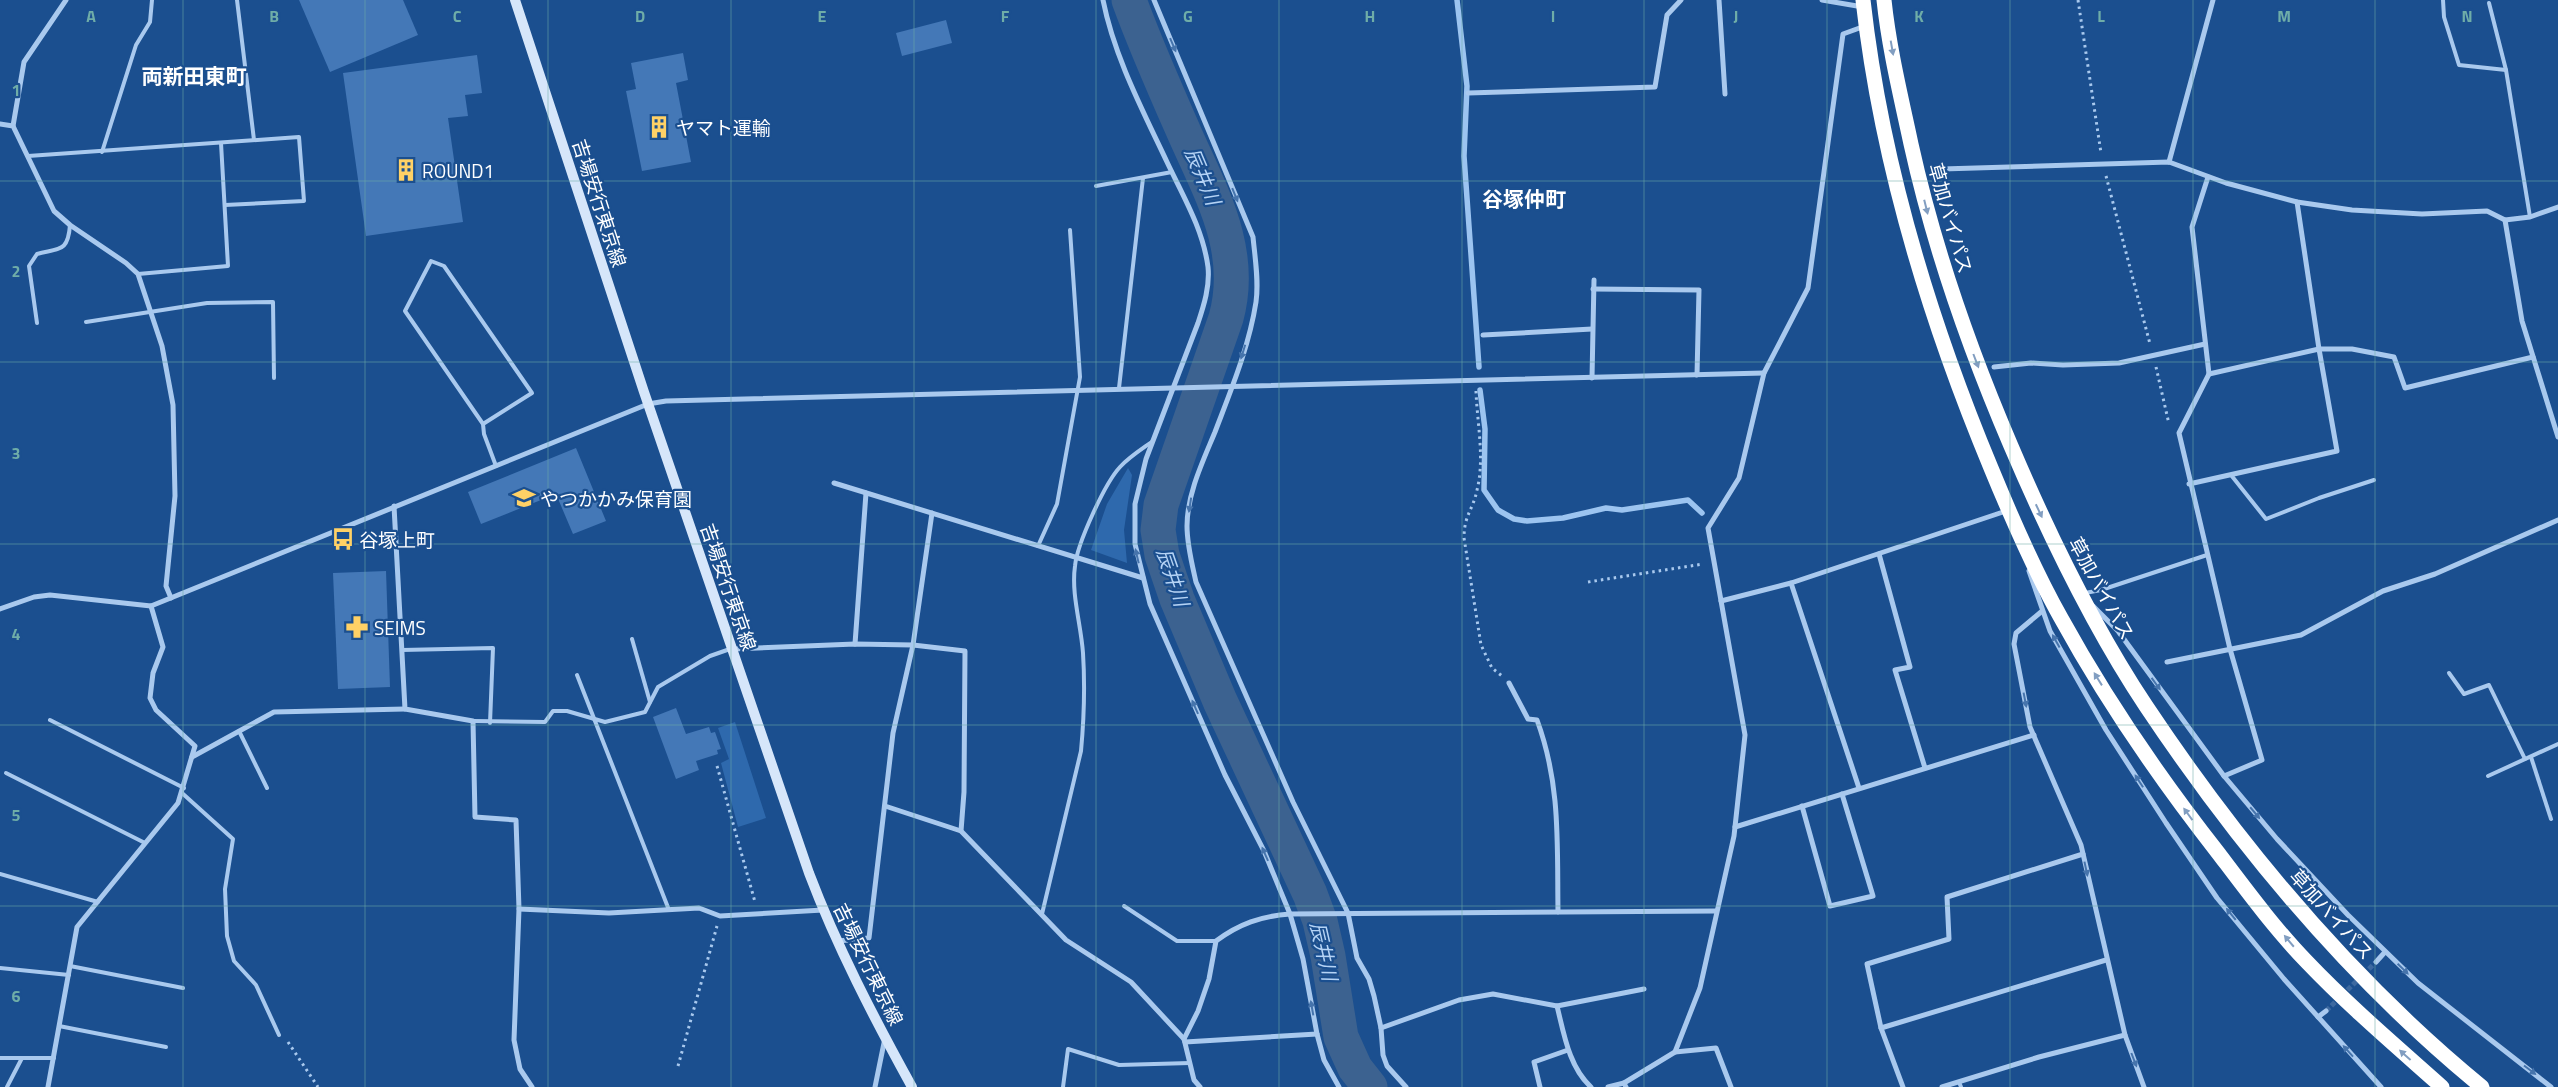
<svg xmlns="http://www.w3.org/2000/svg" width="2558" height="1087" font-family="'Titillium Web','Noto Sans JP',sans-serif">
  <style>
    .green { fill: #2e69ad }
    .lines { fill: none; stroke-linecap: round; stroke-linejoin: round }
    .stream { stroke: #9cc4f0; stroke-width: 5.5 }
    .river { stroke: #3c6290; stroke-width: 35 }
    .building { fill: #4478b7 }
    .street-tunnel { stroke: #3d69a0; stroke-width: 5; stroke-dasharray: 5 2.5; stroke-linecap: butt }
    .path { stroke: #a9c9ee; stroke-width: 3; stroke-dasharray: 2.5 4; stroke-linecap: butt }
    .lane { stroke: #a9c9ee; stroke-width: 4 }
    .street { stroke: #a9c9ee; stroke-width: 5 }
    .secondary { stroke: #d6e6fa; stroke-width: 10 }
    .highway { stroke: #fff; stroke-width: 15 }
    .oneway { fill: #4674ac }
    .oneway2 { fill: #829ec1 }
    .grid { fill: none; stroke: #6fada8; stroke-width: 1; stroke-opacity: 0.55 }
    .labels { text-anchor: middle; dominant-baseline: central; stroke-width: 4.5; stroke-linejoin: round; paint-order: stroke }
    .poi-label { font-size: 19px; fill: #fff; stroke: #1b4f8f; text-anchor: start }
    .street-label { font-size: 19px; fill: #fff; stroke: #1b4f8f }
    .water-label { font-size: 20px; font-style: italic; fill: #b5d3f5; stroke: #1b4f8f }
    .quarter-label { font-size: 21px; font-weight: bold; fill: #fff; stroke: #1b4f8f }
    .grid-label { font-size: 16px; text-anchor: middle; font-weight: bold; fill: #6fada8; stroke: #1b4f8f; stroke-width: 4.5; stroke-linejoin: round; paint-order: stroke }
  </style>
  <rect width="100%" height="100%" fill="#1b4f8f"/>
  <!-- green -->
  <g class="green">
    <polygon points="1128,468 1132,475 1124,530 1127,563 1091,550 1107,504"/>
    <polygon points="735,722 766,818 738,827 721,763 729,759 718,728"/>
  </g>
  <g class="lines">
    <!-- stream -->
    <g class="stream">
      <polyline points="1457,0 1467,86 1464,156 1479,367"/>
      <polyline points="1480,390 1485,429 1484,490 1498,510 1514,519 1527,521 1563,518 1606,508 1622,510 1688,500 1702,513"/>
    </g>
    <!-- river -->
    <path class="river" d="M1129,0C1145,44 1164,87 1183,130C1210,192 1245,249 1226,318L1161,505L1158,530L1162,555L1177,599L1220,701L1310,894L1320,921L1328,956L1341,1037L1355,1068L1370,1087"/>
  </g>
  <!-- building -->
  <g class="building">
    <polygon points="299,0 403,0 418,35 330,72"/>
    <polygon points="946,20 952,43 902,56 896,33"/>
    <polygon points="683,53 688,80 676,83 691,162 642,171 626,91 636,89 631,63"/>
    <polygon points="477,55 482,93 465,95 468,116 448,118 463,222 366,236 343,73"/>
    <polygon points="576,448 606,521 573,534 556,494 481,524 468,492"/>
    <polygon points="386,571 390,687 338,689 333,573"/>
    <polygon points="676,708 686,734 709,727 711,733 715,732 721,749 717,750 718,754 696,761 699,770 676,779 653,717"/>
  </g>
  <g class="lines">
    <!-- street-tunnel -->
    <polyline class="street-tunnel" points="2326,1011 2376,962"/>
    <!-- path -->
    <g class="path">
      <polyline points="2078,0 2101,153"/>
      <polyline points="2106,176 2150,344"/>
      <polyline points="2156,367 2169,424"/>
      <path d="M1476,391C1477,422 1485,459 1477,490C1473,510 1464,515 1464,538L1481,645L1492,668L1502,676"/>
      <polyline points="1588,582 1703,564"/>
      <polyline points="717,766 755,902"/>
      <polyline points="288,1042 318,1087"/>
      <polyline points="678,1066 717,926"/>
    </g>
    <!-- lane -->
    <g class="lane">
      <polyline points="237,0 254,140"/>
      <polyline points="2443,0 2444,17 2459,65 2506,70"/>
      <polyline points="2489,3 2506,70 2530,217"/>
      <polyline points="102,152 136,45 150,22 152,0"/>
      <polyline points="28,156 299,137 304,201 225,205"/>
      <polyline points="1096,186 1172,172"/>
      <polyline points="138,274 228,266 221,143"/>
      <polyline points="86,322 207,303 273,302 274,378"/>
      <path d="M37,323L29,266L37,254C60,248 68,252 70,225"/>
      <polyline points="1119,388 1143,178"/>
      <polyline points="483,424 532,393 444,266 431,261 405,311 483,424 484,434 496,466"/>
      <polyline points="2231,475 2266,519 2319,498 2374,480"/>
      <polyline points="1038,546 1057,504 1080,377 1070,230"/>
      <polyline points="2085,593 2101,590 2207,555"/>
      <polyline points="632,639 650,702"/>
      <polyline points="402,650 493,648 490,723"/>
      <polyline points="2449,673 2464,694 2489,685 2525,759"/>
      <polyline points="577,675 669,910"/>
      <polyline points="50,720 184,788"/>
      <polyline points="473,721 545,722 553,711 567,711 605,722 645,712 658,687 710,656 730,649"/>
      <polyline points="239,731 267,788"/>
      <polyline points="2531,757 2551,819"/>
      <polyline points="6,773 145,843"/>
      <polyline points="2488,776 2558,744"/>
      <polyline points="182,793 233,839 225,889 227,936 234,961 256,985 279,1035"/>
      <polyline points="0,874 98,902"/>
      <polyline points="1124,906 1177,941 1216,941"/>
      <path d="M1042,914L1081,751C1084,719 1085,685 1083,653C1081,624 1071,594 1075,566C1077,544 1105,483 1120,467C1129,457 1142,449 1153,441"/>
      <polyline points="70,966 183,988"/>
      <polyline points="0,968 69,975"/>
      <polyline points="59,1026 166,1047"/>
      <polyline points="0,1058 54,1058"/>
      <polyline points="1959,1082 1961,1087"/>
      <polyline points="7,1087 22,1058"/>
      <polyline points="1063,1087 1068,1049 1119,1065 1190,1063"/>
    </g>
    <!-- street -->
    <g class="street">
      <path d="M1103,0C1114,56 1143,111 1167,162C1183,196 1203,229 1208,267C1210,286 1204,305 1198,323L1146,459L1135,504V544L1150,604L1225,775L1264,851L1290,914L1303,959L1317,1034L1324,1060L1339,1087"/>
      <path d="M1154,0L1253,237C1255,258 1259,281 1256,302C1249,347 1231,390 1215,432C1203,461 1187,494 1187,526C1187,545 1192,564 1196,582L1293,802L1348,913L1357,958L1369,979L1374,996L1381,1028L1383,1055L1387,1066L1406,1087"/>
      <polyline points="1719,0 1725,94"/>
      <polyline points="1822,0 1863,7"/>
      <polyline points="1468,93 1655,87 1667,15 1681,0"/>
      <polyline points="0,124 13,126 54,211 70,225 126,263 138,274 162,346 173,405 175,496 166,586 171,598"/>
      <polyline points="13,126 24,62 66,0"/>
      <polyline points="2169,162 2213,0"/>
      <polyline points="1942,169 2169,162 2226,183 2297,202 2352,210 2422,214 2487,211 2505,220 2530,217 2558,207"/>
      <polyline points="2208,177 2192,227 2209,374 2179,433 2230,649 2262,760 2224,776"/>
      <polyline points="2505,220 2522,321 2558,437"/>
      <polyline points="1593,289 1699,290 1697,375"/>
      <polyline points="1483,335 1592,329"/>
      <polyline points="1994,367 2031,363 2063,365 2119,363 2205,344"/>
      <polyline points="2209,374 2319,349 2352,349 2394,357 2405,388 2533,357"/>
      <polyline points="1592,378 1594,280"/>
      <polyline points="834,483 1143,578"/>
      <polyline points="2189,484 2337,451 2319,349 2297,202"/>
      <polyline points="394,506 405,709 473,721 475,817 516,820 519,909 514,1040 520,1069 532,1087"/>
      <polyline points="1879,554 1910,667 1895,670 1925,768"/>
      <polyline points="2029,571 2050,631 2106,730 2166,823 2217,898 2284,979 2381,1087"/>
      <polyline points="1791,583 1859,788"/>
      <polyline points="1721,601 1791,583 2006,511"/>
      <polyline points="2093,606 2118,631 2224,776 2277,839 2348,915 2418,983 2551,1087"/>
      <polyline points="0,609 34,597 50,595 151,606 648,404 666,401 1764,373"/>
      <polyline points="2041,612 2016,633 2014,644 2030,727 2081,845 2125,1035 2144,1087"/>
      <polyline points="855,644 866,493"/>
      <polyline points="732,649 855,644 913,645 965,651 964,792 961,831 1066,940 1131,982 1184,1039"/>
      <polyline points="2167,662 2301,635 2383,591 2435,574 2558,520"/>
      <path d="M1509,683L1528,719L1537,720C1561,785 1557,844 1558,912"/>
      <polyline points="192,757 274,712 405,709"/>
      <polyline points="885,806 961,831"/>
      <polyline points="1802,806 1830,906 1873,896 1842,794"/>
      <polyline points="1735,827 2034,735"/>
      <polyline points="519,909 609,913 699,908 720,916 823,910"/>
      <polyline points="838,941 869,938 893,733 913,645 932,513"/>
      <polyline points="2376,962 2385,952"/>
      <path d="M1557,1006C1564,1034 1569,1067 1591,1087"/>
      <polyline points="2318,1017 2326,1011"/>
      <polyline points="1381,1028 1459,1000 1493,994 1557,1006 1644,989"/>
      <polyline points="1881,1028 2106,960"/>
      <polyline points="1185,1042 1317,1034"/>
      <polyline points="1675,1052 1700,988 1734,836 1745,735 1708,528 1739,478 1764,373 1808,288 1843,34 1865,26"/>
      <polyline points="48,1087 77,927 178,803 195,746 156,710 150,698 153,673 163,647 151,606"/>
      <polyline points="875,1087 885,1038"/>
      <path d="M1200,1087L1194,1080L1184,1039L1198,1011L1209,979L1216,941C1239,924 1261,916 1290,914L1716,911"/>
      <polyline points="1540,1087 1534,1062 1568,1050"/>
      <polyline points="1608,1087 1624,1083"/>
      <polyline points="1626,1087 1624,1083 1675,1052 1716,1048 1731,1087"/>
      <polyline points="1903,1087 1881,1028 1867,964 1949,939 1947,897 2083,854"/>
      <polyline points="1942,1087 2039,1057 2125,1035"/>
    </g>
    <!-- secondary -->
    <path class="secondary" d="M515,0L644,392L809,873C837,947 874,1018 912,1087"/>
    <!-- highway -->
    <g class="highway">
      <path d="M1863,0C1881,161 1929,319 1991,468C2012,519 2034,570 2061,618C2106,700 2161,780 2219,854C2247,891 2275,929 2307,962C2349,1006 2396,1046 2442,1087"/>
      <path d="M1884,0C1889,48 1901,97 1911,144C1934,248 1969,348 2011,446C2049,535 2092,625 2146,706C2240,847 2350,979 2482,1087"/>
    </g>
  </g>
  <!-- one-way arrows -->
  <defs><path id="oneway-solid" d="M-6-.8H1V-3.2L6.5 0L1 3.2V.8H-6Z" transform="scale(1.25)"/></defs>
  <g class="oneway">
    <use href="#oneway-solid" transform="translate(1173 45) rotate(67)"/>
    <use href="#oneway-solid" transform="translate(1235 195) rotate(68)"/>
    <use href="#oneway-solid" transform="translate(1243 352) rotate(107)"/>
    <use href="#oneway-solid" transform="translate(1190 505) rotate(99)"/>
    <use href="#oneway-solid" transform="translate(1137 556) rotate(-103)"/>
    <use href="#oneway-solid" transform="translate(2056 641) rotate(-119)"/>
    <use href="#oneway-solid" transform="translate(2156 684) rotate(54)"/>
    <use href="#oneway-solid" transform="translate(2025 700) rotate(79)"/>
    <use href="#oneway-solid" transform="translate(1195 707) rotate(-114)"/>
    <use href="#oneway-solid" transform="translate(2139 781) rotate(-123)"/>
    <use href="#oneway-solid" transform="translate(2255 813) rotate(50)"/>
    <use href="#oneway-solid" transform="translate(1265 854) rotate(-114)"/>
    <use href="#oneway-solid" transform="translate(2086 869) rotate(78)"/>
    <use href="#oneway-solid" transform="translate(2231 914) rotate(-129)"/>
    <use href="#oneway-solid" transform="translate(2403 969) rotate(44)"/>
    <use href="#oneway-solid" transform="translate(1312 1008) rotate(-100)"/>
    <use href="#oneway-solid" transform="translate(2348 1051) rotate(-132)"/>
    <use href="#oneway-solid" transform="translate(2134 1060) rotate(69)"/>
    <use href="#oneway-solid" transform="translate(2530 1070) rotate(37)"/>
  </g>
  <g class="oneway2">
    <use href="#oneway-solid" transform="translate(1892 48) rotate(80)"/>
    <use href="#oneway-solid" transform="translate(1926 207) rotate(76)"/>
    <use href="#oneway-solid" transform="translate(1976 361) rotate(69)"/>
    <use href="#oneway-solid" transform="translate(2039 511) rotate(65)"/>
    <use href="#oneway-solid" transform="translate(2098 679) rotate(-122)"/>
    <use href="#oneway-solid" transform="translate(2188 814) rotate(-126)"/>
    <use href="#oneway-solid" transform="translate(2289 941) rotate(-130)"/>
    <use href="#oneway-solid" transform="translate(2405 1055) rotate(-138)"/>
  </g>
  <!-- grid -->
  <path class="grid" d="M183,0V1087M365,0V1087M548,0V1087M731,0V1087M914,0V1087M1096,0V1087M1279,0V1087M1462,0V1087M1644,0V1087M1827,0V1087M2010,0V1087M2193,0V1087M2375,0V1087M0,181H2558M0,362H2558M0,544H2558M0,725H2558M0,906H2558"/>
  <!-- icons -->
  <defs>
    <symbol id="building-bare" viewBox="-9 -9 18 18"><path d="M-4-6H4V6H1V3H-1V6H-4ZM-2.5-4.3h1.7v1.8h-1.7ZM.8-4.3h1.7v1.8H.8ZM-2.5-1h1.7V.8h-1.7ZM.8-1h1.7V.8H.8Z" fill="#ffd166" stroke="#1b4f8f" stroke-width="2.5" paint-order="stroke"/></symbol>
    <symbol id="school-bare" viewBox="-9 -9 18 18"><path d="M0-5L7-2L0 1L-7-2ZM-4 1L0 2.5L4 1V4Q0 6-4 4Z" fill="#ffd166" stroke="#1b4f8f" stroke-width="2.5" paint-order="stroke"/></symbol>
    <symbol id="bus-bare" viewBox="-9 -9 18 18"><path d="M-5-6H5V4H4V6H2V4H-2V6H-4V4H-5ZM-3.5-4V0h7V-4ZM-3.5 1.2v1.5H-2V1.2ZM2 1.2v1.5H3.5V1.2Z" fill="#ffd166" stroke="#1b4f8f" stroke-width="2.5" paint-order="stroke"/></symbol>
    <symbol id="pharmacy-bare" viewBox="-9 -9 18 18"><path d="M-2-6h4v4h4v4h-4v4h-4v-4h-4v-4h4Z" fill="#ffd166" stroke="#1b4f8f" stroke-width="2.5" paint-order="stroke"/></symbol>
  </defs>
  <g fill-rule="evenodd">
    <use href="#building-bare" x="643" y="111" width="32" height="32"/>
    <use href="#building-bare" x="390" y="154" width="32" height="32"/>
    <use href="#school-bare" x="508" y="482" width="32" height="32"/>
    <use href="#bus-bare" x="327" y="523" width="32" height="32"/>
    <use href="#pharmacy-bare" x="341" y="611" width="32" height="32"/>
  </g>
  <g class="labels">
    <!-- poi labels -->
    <g class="poi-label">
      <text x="676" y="127">ヤマト運輸</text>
      <text x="422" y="170">ROUND1</text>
      <text x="540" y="498">やつかかみ保育園</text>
      <text x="359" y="539">谷塚上町</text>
      <text x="374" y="627">SEIMS</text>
    </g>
    <!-- street labels -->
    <g class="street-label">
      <text transform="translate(600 203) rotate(72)">吉場安行東京線</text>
      <text transform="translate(1951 218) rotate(74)">草加バイパス</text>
      <text transform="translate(729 587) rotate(71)">吉場安行東京線</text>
      <text transform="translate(2102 588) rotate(61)">草加バイパス</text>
      <text transform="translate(2332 914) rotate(48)">草加バイパス</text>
      <text transform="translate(869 964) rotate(64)">吉場安行東京線</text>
    </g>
    <!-- water labels -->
    <g class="water-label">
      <text transform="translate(1203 176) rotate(67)">辰井川</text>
      <text transform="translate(1173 577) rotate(71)">辰井川</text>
      <text transform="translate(1324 951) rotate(77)">辰井川</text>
    </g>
    <!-- quarter labels -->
    <g class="quarter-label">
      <text x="194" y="76">両新田東町</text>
      <text x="1524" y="199">谷塚仲町</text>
    </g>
  </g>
  <g class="grid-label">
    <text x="91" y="22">A</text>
    <text x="274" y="22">B</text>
    <text x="457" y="22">C</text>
    <text x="640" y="22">D</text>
    <text x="822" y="22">E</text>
    <text x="1005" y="22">F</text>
    <text x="1188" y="22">G</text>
    <text x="1370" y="22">H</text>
    <text x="1553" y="22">I</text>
    <text x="1736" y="22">J</text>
    <text x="1919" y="22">K</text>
    <text x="2101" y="22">L</text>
    <text x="2284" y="22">M</text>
    <text x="2467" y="22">N</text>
    <text x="16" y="96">1</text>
    <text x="16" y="277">2</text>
    <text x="16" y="459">3</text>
    <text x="16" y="640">4</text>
    <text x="16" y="821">5</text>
    <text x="16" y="1002">6</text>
  </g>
</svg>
